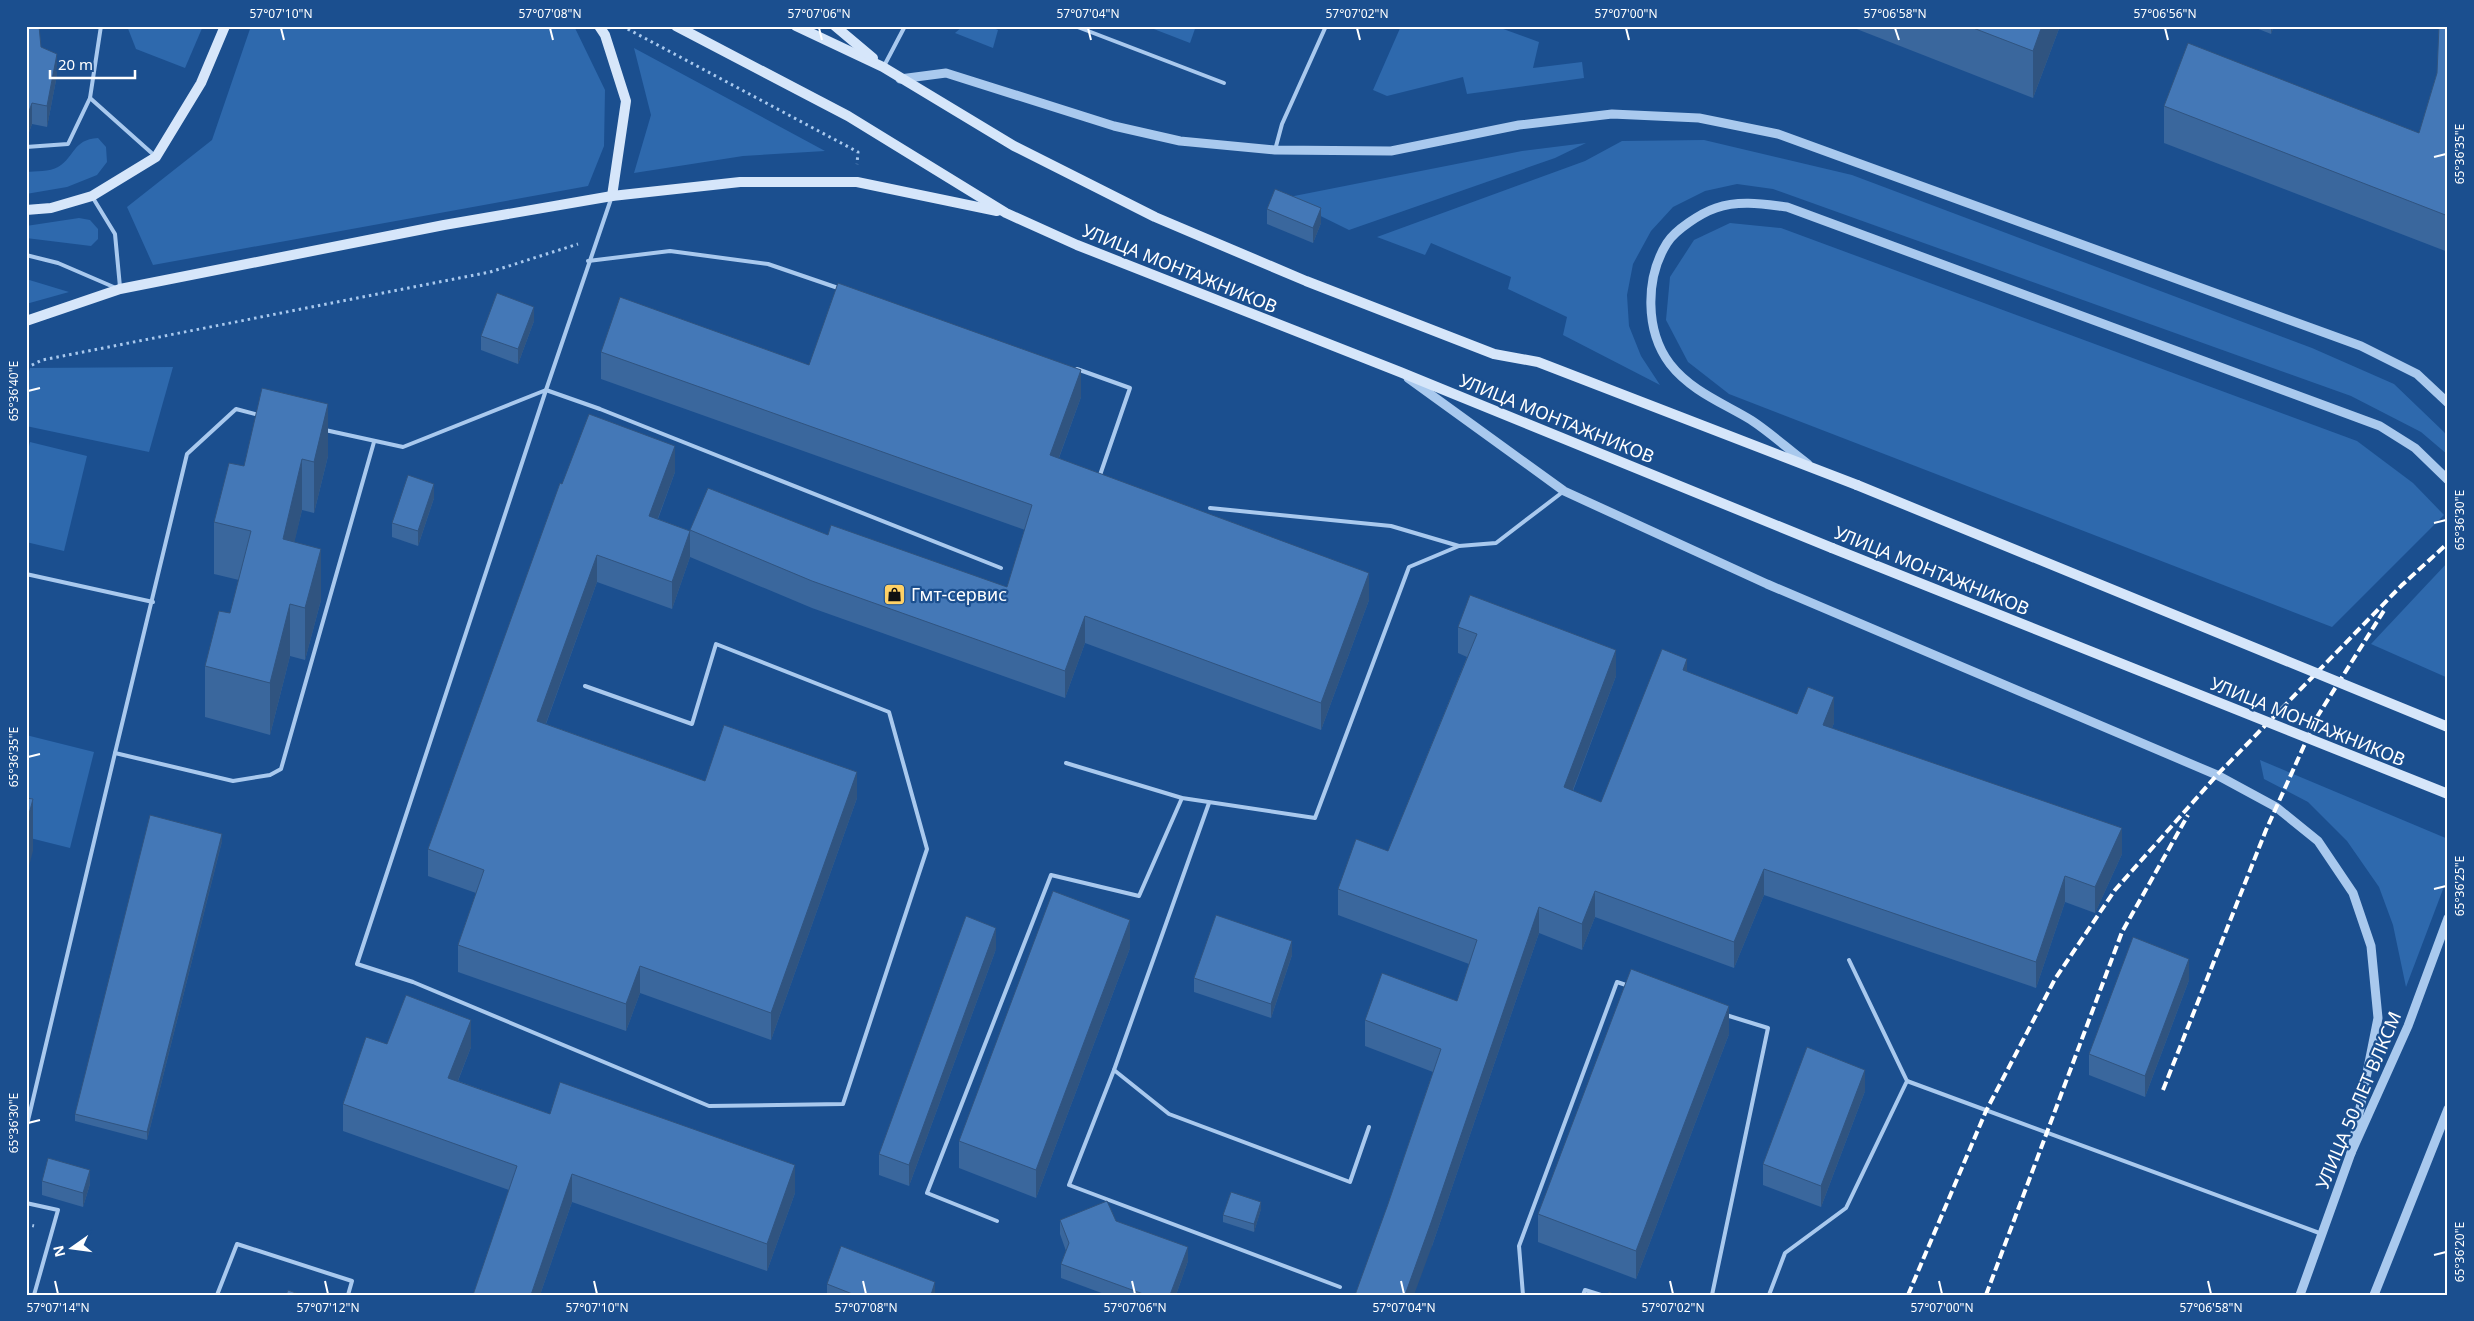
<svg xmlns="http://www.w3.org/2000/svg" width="2474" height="1321" font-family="'Noto Sans',sans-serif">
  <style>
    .green { fill: #2e69ad }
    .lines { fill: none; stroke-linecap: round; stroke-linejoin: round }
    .path { stroke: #a9c9ee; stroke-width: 3; stroke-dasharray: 2.5 4; stroke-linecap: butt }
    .service { stroke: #a9c9ee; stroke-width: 4 }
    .tertiary { stroke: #a9c9ee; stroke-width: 9 }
    .secondary { stroke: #d6e6fa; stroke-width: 10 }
    .rail { stroke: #fff; stroke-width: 4; stroke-dasharray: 9 4; stroke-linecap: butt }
    .secondary-bridge { stroke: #d6e6fa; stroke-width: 10 }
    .wall { fill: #3a679d }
    .shaded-wall { fill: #305480 }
    .building { fill: #4478b7; stroke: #305480 }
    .ticks { fill: none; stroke: #fff; stroke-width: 2 }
    .labels { text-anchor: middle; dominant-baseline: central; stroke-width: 4.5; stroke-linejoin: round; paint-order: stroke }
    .street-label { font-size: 18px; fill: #fff; stroke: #1b4f8f }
    .poi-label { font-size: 18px; fill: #fff; stroke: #1b4f8f; text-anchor: start }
    .neatline { fill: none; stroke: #fff; stroke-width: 2 }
    .ticks-label { font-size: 12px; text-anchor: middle; fill: #fff }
  </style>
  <rect width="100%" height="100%" fill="#1b4f8f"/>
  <!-- green -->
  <g class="green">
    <polygon points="127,26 203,26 185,68 136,49"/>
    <polygon points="251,26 574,26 605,90 604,146 588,186 153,265 127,207 212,140"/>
    <polygon points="963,26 989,26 998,30 993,48 955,33"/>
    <polygon points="1146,26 1196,26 1190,43"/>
    <polygon points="1401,26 1495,26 1539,42 1533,68 1582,62 1584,78 1467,94 1463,77 1387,96 1373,90"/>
    <polygon points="634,48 825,151 743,156 634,173 651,115"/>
    <path d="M98,138L106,147L107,162L97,175L67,187L26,194V172C35,171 50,172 58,167C76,156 72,140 98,138Z"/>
    <polygon points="1704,140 1852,175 2312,348 2394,384 2444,432 2448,438 2448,455 2421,432 2351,396 1773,189 1737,184 1705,191 1673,207 1651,231 1633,264 1627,295 1629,326 1641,356 1660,385 1563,335 1567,317 1508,289 1511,277 1431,243 1425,255 1377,237 1585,161 1622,141"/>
    <polygon points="1586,143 1555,158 1349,230 1284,198 1522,151"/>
    <polygon points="79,218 90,220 98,229 98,239 91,246 26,238 26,226"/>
    <polygon points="1730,223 1781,228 2357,441 2413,483 2444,515 2332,627 1729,394 1688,362 1666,320 1670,277 1694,240"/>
    <polygon points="26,279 69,292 26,304"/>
    <polygon points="173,367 149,452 26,426 26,381 30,368"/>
    <polygon points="30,442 87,456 64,551 26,542 26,459"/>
    <polygon points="2448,562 2448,678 2371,644"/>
    <polygon points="26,735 94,752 70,848 26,837"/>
    <polygon points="2260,760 2448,839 2448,876 2406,987 2393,925 2379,887 2347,841 2308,802 2264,779"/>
  </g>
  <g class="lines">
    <!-- path -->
    <g class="path">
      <polyline points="622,26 858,152 857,164"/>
      <polyline points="26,368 42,360 490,272 578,244"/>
      <polyline points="26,1224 34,1226"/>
    </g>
    <!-- service -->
    <g class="service">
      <polyline points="101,26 90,98 155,156"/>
      <polyline points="1075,26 1224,83"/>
      <polyline points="884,66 905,26"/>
      <polyline points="26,147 68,144 90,98"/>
      <polyline points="1275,150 1282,124 1326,26"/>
      <polyline points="93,198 115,234 120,287"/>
      <polyline points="611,199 546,390 600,409 1001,568"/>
      <polyline points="26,255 58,263 116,288"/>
      <polyline points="588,261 670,251 768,264 841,289"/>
      <polyline points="1077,369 1130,388 1099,478"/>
      <polyline points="325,430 403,447 546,390 357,964 413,982 709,1106 843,1104 927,849 889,712 716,644 692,724 585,686"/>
      <polyline points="1210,508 1391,526 1459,546"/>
      <polyline points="26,574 153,602"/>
      <polyline points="115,753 187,454 236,409 259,415"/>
      <polyline points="1066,763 1182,798 1315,818 1409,567 1459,546 1496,543 1564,491"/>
      <polyline points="1209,803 1114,1070 1069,1185 1340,1287"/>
      <polyline points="1114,1070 1169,1114 1350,1182 1369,1127"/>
      <polyline points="1907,1081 2322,1234"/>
      <polyline points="26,1129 115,753 233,781 270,775 281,769 374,442"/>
      <polyline points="26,1203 58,1210 34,1295"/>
      <polyline points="997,1221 927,1193 1051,875 1139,896 1182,798"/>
      <polyline points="217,1295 237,1244 352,1281 348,1295"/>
      <polyline points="1523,1295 1519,1246 1617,982 1629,986"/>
      <polyline points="1583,1295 1585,1290 1601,1295"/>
      <polyline points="1712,1295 1768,1028 1726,1015"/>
      <polyline points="1769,1295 1785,1253 1846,1208 1907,1081 1849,960"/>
    </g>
    <!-- tertiary -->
    <g class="tertiary">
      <polyline points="900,79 946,73 1114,126 1180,141 1275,150 1391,151 1519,125 1612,114 1699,118 1778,134 2361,346 2417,374 2448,403"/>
      <polyline points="1408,378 1564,491 1767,584 2217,775 2276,807 2318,841 2353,893 2371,946 2378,1018 2351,1153"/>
      <path d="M1808,464C1789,450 1771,433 1751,420C1723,403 1691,391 1670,364C1645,331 1645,278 1667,243C1675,230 1701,213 1716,208C1739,200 1763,204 1787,207L2380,426L2415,448L2448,480"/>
      <polyline points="2300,1295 2351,1153 2408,1026 2448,918"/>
      <polyline points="2374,1295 2448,1109"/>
    </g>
    <!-- secondary -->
    <g class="secondary">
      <polyline points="599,26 605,35 626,101 612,196"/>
      <polyline points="676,26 848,116 1006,213 1077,245 1400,372 1832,548"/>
      <polyline points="796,26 883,67 1014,146 1155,217 1306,281 1494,354 1538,362 1857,485"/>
      <polyline points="835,26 873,58"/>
      <polyline points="26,210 51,208 92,196 156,157 201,83 225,26"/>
      <polyline points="26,321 120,289 444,225 612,196 740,182 857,182 997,211"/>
    </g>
    <!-- rail -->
    <g class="rail">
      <polyline points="2163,1090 2266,830 2317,717 2385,609"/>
      <polyline points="1908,1295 1986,1111 2055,979 2115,890 2217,775 2402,585 2448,543"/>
      <polyline points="1986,1295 2122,932 2188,815"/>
    </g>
    <!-- secondary-bridge -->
    <g class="secondary-bridge">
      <polyline points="1857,485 2448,727"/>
      <polyline points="1832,548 2448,794"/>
    </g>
  </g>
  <!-- wall -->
  <g class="wall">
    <polygon points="26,26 41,47 57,75 47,127 32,124 28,135 26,135"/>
    <polygon points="1849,26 2060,26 2033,98"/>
    <polygon points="2251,26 2274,26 2271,34"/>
    <polygon points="2448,26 2448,252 2164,143 2164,106 2419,133 2437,73"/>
    <polygon points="1267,209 1321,223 1313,243 1267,224"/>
    <polygon points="534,321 518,364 481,350 481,336"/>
    <polygon points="601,352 809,365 1081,397 1059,458 1369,600 1321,730 1085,643 1065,698 812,608 690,557 672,609 597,582 546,724 705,781 857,798 771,1040 640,993 626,1031 458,972 458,945 476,893 428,876 428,849 562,484 675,472 658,519 690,531 708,488 828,535 1007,587 1025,530 601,379"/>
    <polygon points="328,456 314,513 302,510 294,542 321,600 305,660 290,656 270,735 205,717 205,666 230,613 239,580 214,574 214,522 244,466"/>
    <polygon points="434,498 418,546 392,537 392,523"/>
    <polygon points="1458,627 1616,676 1573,791 1601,802 1687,672 1797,714 1834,723 1832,728 2122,854 2095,913 2065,902 2036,988 1764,895 1734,968 1595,917 1582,950 1539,933 1432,1246 1388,1204 1433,1072 1365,1046 1365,1020 1457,1001 1469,964 1338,915 1338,889 1388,851 1467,657 1458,653"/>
    <polygon points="222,841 147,1140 75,1121 75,1114"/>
    <polygon points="1130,948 1036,1198 959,1168 959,1141"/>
    <polygon points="996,949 909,1186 879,1175 879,1154"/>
    <polygon points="1292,955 1271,1018 1194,992 1194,978"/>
    <polygon points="2189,980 2145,1097 2089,1075 2089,1054"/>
    <polygon points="1729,1034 1636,1279 1538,1242 1538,1214"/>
    <polygon points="387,1044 471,1047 458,1081 550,1114 795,1193 767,1271 572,1202 540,1295 473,1295 509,1190 343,1131 343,1104"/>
    <polygon points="1865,1091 1821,1207 1763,1185 1763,1164"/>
    <polygon points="42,1181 90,1184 83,1207 42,1195"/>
    <polygon points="1261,1209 1254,1232 1223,1222 1223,1215"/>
    <polygon points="1060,1220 1116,1221 1188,1261 1176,1295 1107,1295 1061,1278 1061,1264 1066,1251 1060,1234"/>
    <polygon points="827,1284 935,1295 827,1295"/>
  </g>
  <!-- shaded-wall -->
  <g class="shaded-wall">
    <polygon points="2042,26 2060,26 2033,98 2033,51"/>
    <polygon points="2271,26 2274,26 2271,34"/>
    <polygon points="57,54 57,75 47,127 47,106"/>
    <polygon points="32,103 32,124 28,135 28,114"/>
    <polygon points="1321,208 1321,223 1313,243 1313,228"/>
    <polygon points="534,307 534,321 518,364 518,349"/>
    <polygon points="1081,370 1081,397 1050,482 1050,455"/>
    <polygon points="328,404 328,456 314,513 314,462"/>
    <polygon points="675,446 675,472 649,542 649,516"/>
    <polygon points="302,459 302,510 283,591 283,539"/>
    <polygon points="434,484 434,498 418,546 418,531"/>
    <polygon points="690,531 690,557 672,609 672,582"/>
    <polygon points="321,549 321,600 305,660 305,608"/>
    <polygon points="597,555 597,582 537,748 537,721"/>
    <polygon points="1369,573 1369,600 1321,730 1321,703"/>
    <polygon points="28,581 28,633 26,642 26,590"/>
    <polygon points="290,604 290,656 270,735 270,683"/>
    <polygon points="1085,616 1085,643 1065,698 1065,671"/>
    <polygon points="1616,650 1616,676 1564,813 1564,787"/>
    <polygon points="1687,659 1687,686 1683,670"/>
    <polygon points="1834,697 1834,723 1823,751 1823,725"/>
    <polygon points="857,772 857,798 771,1040 771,1013"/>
    <polygon points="33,799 33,851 26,877 26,825"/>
    <polygon points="2122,828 2122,854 2095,913 2095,887"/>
    <polygon points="222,834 222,841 147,1140 147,1132"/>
    <polygon points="1764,869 1764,895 1734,968 1734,942"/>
    <polygon points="2065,876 2065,902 2036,988 2036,962"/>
    <polygon points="1595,891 1595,917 1582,950 1582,924"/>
    <polygon points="1539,907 1539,933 1432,1246 1414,1295 1405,1295"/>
    <polygon points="1130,920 1130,948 1036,1198 1036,1170"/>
    <polygon points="996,928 996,949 909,1186 909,1165"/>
    <polygon points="1292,941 1292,955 1271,1018 1271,1004"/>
    <polygon points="2189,959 2189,980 2145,1097 2145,1076"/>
    <polygon points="640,966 640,993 626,1031 626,1004"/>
    <polygon points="1729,1006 1729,1034 1636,1279 1636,1251"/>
    <polygon points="471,1020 471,1047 448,1106 448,1078"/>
    <polygon points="1865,1070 1865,1091 1821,1207 1821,1186"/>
    <polygon points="795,1165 795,1193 767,1271 767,1244"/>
    <polygon points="90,1170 90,1184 83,1207 83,1193"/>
    <polygon points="572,1174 572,1202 540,1295 531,1295"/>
    <polygon points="1261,1202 1261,1209 1254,1232 1254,1224"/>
    <polygon points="1188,1247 1188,1261 1176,1295 1170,1295"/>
    <polygon points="935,1282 935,1295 931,1295"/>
  </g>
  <!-- building -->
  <g class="building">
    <polygon points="26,26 39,26 41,47 57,54 47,106 32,103 28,114 26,114"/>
    <polygon points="1968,26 2042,26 2033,51"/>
    <polygon points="2439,26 2448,26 2448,216 2164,106 2188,43 2419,133 2437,73"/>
    <polygon points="1275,189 1321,208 1313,228 1267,209"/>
    <polygon points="838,283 1081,370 1050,455 1369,573 1321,703 1085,616 1065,671 812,581 690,530 708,488 828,535 831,525 1007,587 1032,505 601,352 620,297 809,365"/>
    <polygon points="497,293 534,307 518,349 481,336"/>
    <polygon points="262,388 328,404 314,462 302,459 283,539 321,549 305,608 290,604 270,683 205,666 219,611 230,613 251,531 214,522 229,463 244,466"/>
    <polygon points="589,414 675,446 649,516 690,531 672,582 597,555 537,721 705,781 724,725 857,772 771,1013 640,966 626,1004 458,945 484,870 428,849 560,483 562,484"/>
    <polygon points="408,475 434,484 418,531 392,523"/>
    <polygon points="26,581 28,581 26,590"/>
    <polygon points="1470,595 1616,650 1564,787 1601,802 1662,649 1687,659 1683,670 1797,714 1808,687 1834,697 1823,725 2122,828 2095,887 2065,876 2036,962 1764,869 1734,942 1595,891 1582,924 1539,907 1432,1220 1405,1295 1355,1295 1388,1204 1441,1049 1365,1020 1382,973 1457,1001 1477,940 1338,889 1356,839 1388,851 1477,634 1458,627"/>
    <polygon points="26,798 33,799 26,825"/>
    <polygon points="150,815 222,834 147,1132 75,1114"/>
    <polygon points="1053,891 1130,920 1036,1170 959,1141"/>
    <polygon points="1216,915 1292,941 1271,1004 1194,978"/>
    <polygon points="966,916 996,928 909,1165 879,1154"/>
    <polygon points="2133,937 2189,959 2145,1076 2089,1054"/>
    <polygon points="1631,969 1729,1006 1636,1251 1538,1214"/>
    <polygon points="406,995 471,1020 448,1078 550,1114 560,1082 795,1165 767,1244 572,1174 531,1295 473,1295 517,1166 343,1104 366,1037 387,1044"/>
    <polygon points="1807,1047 1865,1070 1821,1186 1763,1164"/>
    <polygon points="48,1158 90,1170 83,1193 42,1181"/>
    <polygon points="1231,1192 1261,1202 1254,1224 1223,1215"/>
    <polygon points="1107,1201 1116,1221 1188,1247 1170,1295 1146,1295 1061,1264 1069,1243 1060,1220"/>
    <polygon points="841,1246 935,1282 931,1295 855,1295 827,1284"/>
    <polygon points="288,1290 301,1295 286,1295"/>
    <polygon points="1609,1292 1616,1295 1608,1295"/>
  </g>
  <!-- ticks -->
  <path class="ticks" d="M281,28L284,40M550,28L553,40M819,28L822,40M1088,28L1091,40M1357,28L1360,40M1626,28L1629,40M1895,28L1899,40M2165,28L2168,40M2434,157L2446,154M28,391L40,388M2434,523L2446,520M28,757L40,754M2434,889L2446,886M28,1123L40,1120M2434,1255L2446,1252M55,1281L58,1294M325,1281L328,1294M594,1281L597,1294M863,1281L866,1294M1132,1281L1135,1294M1401,1281L1404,1294M1670,1281L1673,1294M1939,1281L1942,1294M2208,1281L2211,1294"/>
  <!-- icons -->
  <defs>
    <symbol id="shop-square" viewBox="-11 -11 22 22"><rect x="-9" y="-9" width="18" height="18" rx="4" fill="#ffd166" stroke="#1b4f8f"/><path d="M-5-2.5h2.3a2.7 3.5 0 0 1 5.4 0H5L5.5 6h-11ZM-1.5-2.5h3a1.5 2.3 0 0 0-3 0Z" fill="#111"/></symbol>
  </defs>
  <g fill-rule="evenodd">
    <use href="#shop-square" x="882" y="582" width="25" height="25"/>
  </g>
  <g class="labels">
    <!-- street labels -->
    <g class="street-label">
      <text transform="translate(1180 268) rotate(22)">УЛИЦА МОНТАЖНИКОВ</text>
      <text transform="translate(1557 418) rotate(22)">УЛИЦА МОНТАЖНИКОВ</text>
      <text transform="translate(1932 570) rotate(22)">УЛИЦА МОНТАЖНИКОВ</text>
      <text transform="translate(2308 721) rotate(22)">УЛИЦА МОНТАЖНИКОВ</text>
      <text transform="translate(2358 1100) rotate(-67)">УЛИЦА 50 ЛЕТ ВЛКСМ</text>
    </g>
    <!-- poi labels -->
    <g class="poi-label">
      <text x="911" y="594">Гмт-сервис</text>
    </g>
  </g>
  <!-- border -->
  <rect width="2474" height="1321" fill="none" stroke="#1b4f8f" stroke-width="55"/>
  <!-- north arrow -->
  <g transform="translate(72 1248) rotate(256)" stroke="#1b4f8f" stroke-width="4" paint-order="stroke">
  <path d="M0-4L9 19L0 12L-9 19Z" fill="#ffffff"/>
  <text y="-8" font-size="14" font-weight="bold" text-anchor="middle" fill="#ffffff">N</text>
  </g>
  <!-- scale -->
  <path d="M50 70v8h85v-8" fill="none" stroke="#ffffff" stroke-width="2.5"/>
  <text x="58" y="70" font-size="15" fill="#ffffff" stroke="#1b4f8f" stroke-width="4" paint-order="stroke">20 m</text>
  <rect x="28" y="28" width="2418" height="1266" class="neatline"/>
  <g class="ticks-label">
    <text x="281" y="18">57°07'10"N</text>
    <text x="550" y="18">57°07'08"N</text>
    <text x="819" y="18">57°07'06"N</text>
    <text x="1088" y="18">57°07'04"N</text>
    <text x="1357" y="18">57°07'02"N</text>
    <text x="1626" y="18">57°07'00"N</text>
    <text x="1895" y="18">57°06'58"N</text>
    <text x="2165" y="18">57°06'56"N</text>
    <text transform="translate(2460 154) rotate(-90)" y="4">65°36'35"E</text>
    <text transform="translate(14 391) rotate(-90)" y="4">65°36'40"E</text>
    <text transform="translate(2460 520) rotate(-90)" y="4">65°36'30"E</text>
    <text transform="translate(14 757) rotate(-90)" y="4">65°36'35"E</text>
    <text transform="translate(2460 886) rotate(-90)" y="4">65°36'25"E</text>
    <text transform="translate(14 1123) rotate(-90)" y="4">65°36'30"E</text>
    <text transform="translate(2460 1252) rotate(-90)" y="4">65°36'20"E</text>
    <text x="58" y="1312">57°07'14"N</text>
    <text x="328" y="1312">57°07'12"N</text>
    <text x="597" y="1312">57°07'10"N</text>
    <text x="866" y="1312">57°07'08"N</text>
    <text x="1135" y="1312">57°07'06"N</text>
    <text x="1404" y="1312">57°07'04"N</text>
    <text x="1673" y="1312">57°07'02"N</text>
    <text x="1942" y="1312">57°07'00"N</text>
    <text x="2211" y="1312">57°06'58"N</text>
  </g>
</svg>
